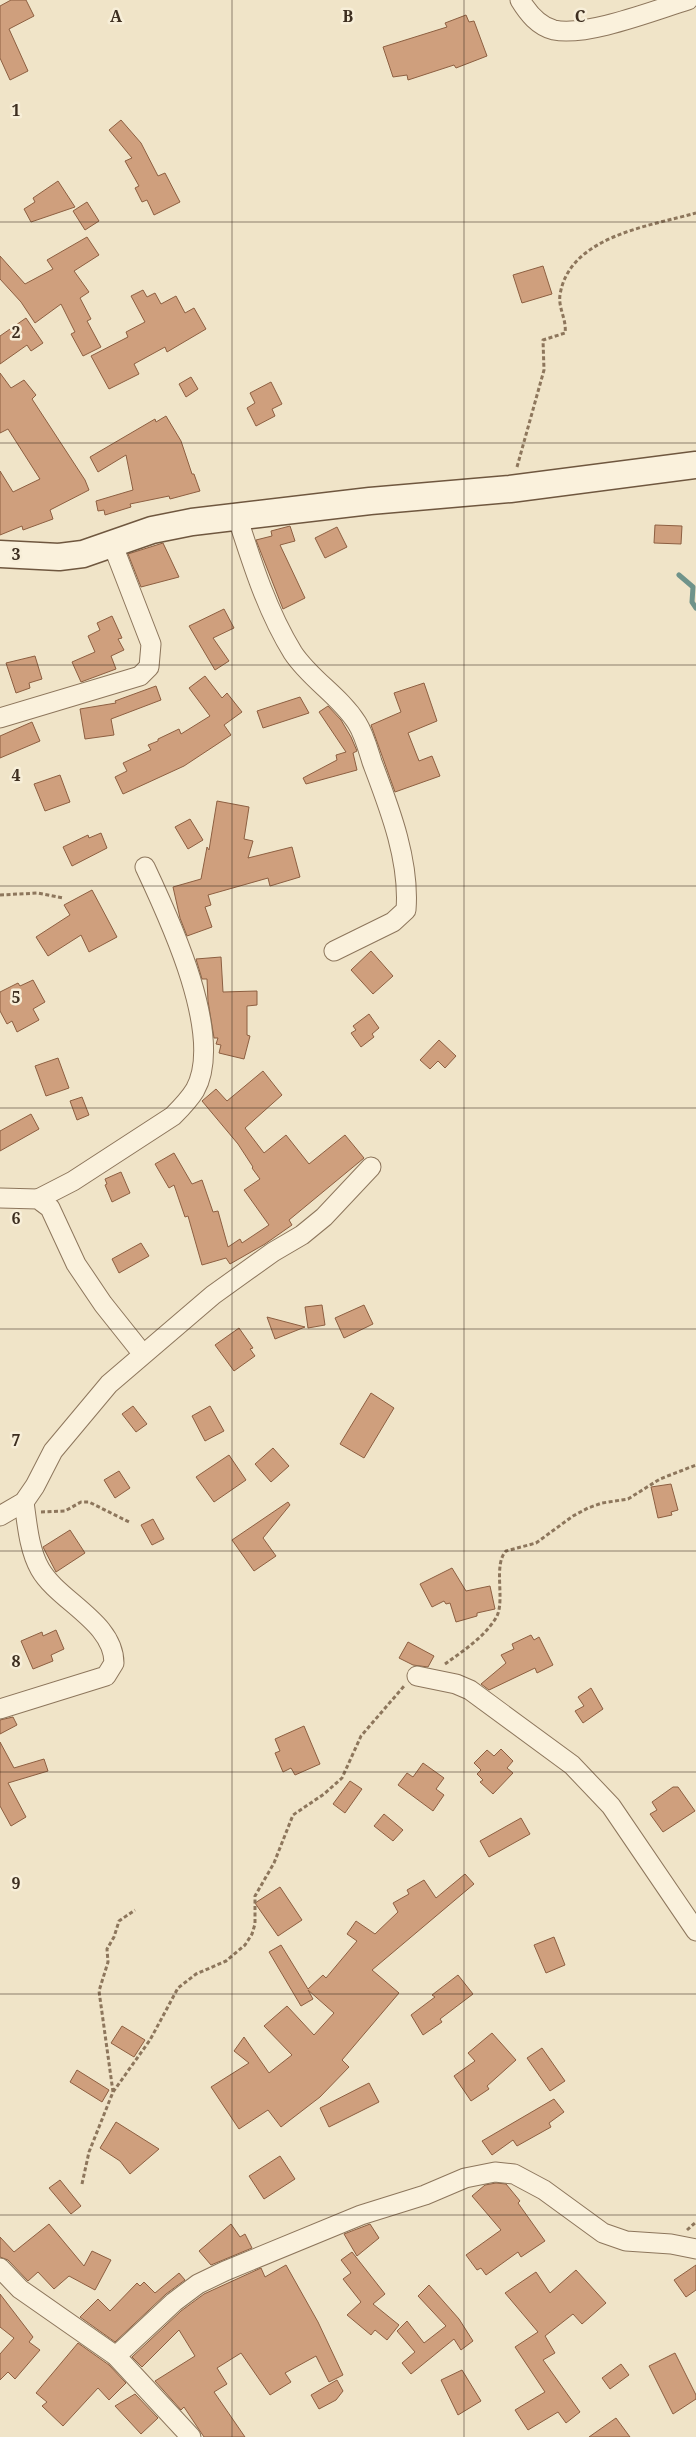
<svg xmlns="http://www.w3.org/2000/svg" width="696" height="2437" font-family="'Noto Serif',serif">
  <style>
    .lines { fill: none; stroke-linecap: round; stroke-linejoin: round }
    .stream { stroke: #6f938a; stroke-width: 5 }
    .building { fill: #cf9f7d; stroke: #8d5f41 }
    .street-casing { stroke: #8d765c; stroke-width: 21 }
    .secondary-casing { stroke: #6f573f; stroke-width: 29 }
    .path { stroke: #8d765c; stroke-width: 3; stroke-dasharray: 4 2.5; stroke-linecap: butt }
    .street { stroke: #faf1dc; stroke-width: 19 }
    .secondary { stroke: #faf1dc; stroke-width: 26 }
    .grid { fill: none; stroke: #3d2e20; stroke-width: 1; stroke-opacity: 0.55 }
    .grid-label { font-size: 16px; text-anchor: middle; font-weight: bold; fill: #3d2e20; stroke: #f7eed8; stroke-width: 5; stroke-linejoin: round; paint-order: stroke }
  </style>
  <rect width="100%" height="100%" fill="#f0e4c8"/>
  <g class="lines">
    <!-- stream -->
    <polyline class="stream" points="679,575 693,587 692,602 696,608"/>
  </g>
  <!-- building -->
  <g class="building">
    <polygon points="11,0 26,0 34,16 9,29 28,71 10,80 0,58 0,6"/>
    <polygon points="466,15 469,22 474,21 487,56 456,68 454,65 408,80 407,75 393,77 383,47 447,27 445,23"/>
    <polygon points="121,120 141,143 158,176 165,173 180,202 154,215 147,200 142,202 135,188 139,186 125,161 132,158 109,130"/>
    <polygon points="58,181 75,207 31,222 24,209 35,202 33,198"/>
    <polygon points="87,202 99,221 85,230 73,211"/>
    <polygon points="87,237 99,255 74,271 89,292 80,298 91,319 87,321 101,347 83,356 71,334 75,332 61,304 35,323 21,302 0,279 0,256 25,284 53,269 47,260"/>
    <polygon points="543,266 552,294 522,303 513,275"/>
    <polygon points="143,290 147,297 155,293 161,304 176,296 185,313 194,308 206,329 167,352 165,347 134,364 139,374 109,389 91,356 128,337 126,332 145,322 131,296"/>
    <polygon points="26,318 43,343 31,351 27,345 0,364 0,336"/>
    <polygon points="0,373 11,388 24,380 36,395 32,399 85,480 89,490 50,510 53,519 23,530 22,526 0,535 0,471 13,492 40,479 8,429 0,433"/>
    <polygon points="191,377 198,389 186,397 179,384"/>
    <polygon points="271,382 282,404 272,409 275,416 256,426 247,408 255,403 250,393"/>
    <polygon points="166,416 181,441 192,474 194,474 200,491 170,499 169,496 130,504 131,507 105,515 104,510 98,511 96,501 133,490 126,455 98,472 90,457 155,419 156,422"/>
    <polygon points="655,525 682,526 681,544 654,543"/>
    <polygon points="290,526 295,541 280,545 305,598 283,609 256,540 272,536 271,531"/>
    <polygon points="337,527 347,547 325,558 315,538"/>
    <polygon points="163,543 179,577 141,587 128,554"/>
    <polygon points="224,609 234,628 213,638 229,661 215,670 189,626"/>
    <polygon points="112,616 122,638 118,639 124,650 111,656 116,669 81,682 72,662 95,652 88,636 100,630 97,623"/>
    <polygon points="35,656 42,679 29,683 30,688 16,693 6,663"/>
    <polygon points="205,676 222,698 227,693 242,712 224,725 231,735 184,766 123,794 115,777 127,771 123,763 151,750 148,745 158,741 158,739 179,729 181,734 210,716 189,688"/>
    <polygon points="424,683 437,721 408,733 419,761 432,756 440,776 395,792 371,725 401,712 394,693"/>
    <polygon points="156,686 161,700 111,719 114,735 85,739 80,709 116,703 115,701"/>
    <polygon points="300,697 309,713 263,728 257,711"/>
    <polygon points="328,706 341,720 351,737 357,751 353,753 357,770 306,784 303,778 337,760 336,755 346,752 319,712"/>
    <polygon points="32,722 40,741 0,758 0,736"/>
    <polygon points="60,775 70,802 45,811 34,784"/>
    <polygon points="217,801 249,807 244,839 253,841 248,858 292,847 300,877 270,886 268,878 208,895 211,905 205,907 212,927 187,936 180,918 173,887 201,879 207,847 209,850"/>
    <polygon points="190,819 203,840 188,849 175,827"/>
    <polygon points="101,833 107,848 72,866 63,847 88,835 89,838"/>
    <polygon points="92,890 117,937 89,952 81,935 48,956 36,937 70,915 64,905"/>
    <polygon points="371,951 393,976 373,994 351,970"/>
    <polygon points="221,957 223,992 257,991 257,1005 247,1006 247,1035 250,1036 244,1059 219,1053 221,1045 216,1044 218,1038 214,1038 208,1001 207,979 202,979 196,959"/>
    <polygon points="33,980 45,1002 33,1009 39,1020 17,1032 12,1021 7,1024 0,1011 0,992 18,983 20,986"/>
    <polygon points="369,1014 379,1028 372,1034 374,1037 361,1047 351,1033 356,1030 353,1026"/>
    <polygon points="439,1040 456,1056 445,1068 438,1061 430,1069 420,1060"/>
    <polygon points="58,1058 69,1088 46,1096 35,1066"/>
    <polygon points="263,1071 282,1095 245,1128 264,1153 286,1135 309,1164 345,1135 364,1158 289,1220 292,1225 265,1244 230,1264 226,1258 202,1265 188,1216 185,1217 174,1185 169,1188 155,1164 174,1153 192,1184 202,1180 213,1212 218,1211 228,1247 240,1239 242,1243 269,1225 244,1190 260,1179 252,1168 253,1167 238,1144 202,1101 216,1089 227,1101"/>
    <polygon points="82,1097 89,1115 77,1120 70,1101"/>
    <polygon points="31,1114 39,1129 0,1151 0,1131"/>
    <polygon points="121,1172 130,1193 112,1202 105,1185 107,1184 105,1179"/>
    <polygon points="141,1243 149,1256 119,1273 112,1259"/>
    <polygon points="322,1305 325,1325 308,1328 305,1307"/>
    <polygon points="364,1305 373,1324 344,1338 335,1318"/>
    <polygon points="267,1317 305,1327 275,1339"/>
    <polygon points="239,1328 253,1348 250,1349 255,1356 234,1371 215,1345"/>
    <polygon points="371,1393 394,1408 364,1458 340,1444"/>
    <polygon points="133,1406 147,1424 136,1432 122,1414"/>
    <polygon points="210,1406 224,1431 205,1441 192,1416"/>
    <polygon points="273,1448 289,1466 271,1482 255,1464"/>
    <polygon points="229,1455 246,1480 214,1502 196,1477"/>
    <polygon points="119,1471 130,1488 115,1498 104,1480"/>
    <polygon points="671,1484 678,1510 671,1512 672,1515 658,1518 651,1487"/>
    <polygon points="288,1502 290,1505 263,1538 276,1556 254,1571 232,1540"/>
    <polygon points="153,1519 164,1539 152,1545 141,1525"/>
    <polygon points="70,1530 85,1553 56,1572 43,1547"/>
    <polygon points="452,1568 466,1591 490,1586 495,1609 477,1613 477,1616 456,1622 450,1603 446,1604 444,1601 432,1607 420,1584"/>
    <polygon points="56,1630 64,1649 51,1655 53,1661 33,1669 21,1641 42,1632 43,1636"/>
    <polygon points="531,1635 534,1640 539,1637 553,1665 537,1673 535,1668 489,1690 481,1684 506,1663 501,1655 514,1649 512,1644"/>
    <polygon points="408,1642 434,1656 428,1667 413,1665 399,1658"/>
    <polygon points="591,1688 603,1709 583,1723 575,1711 584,1706 578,1697"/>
    <polygon points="13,1717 17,1725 0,1734 0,1720"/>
    <polygon points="304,1726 320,1764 295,1775 291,1768 283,1772 275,1753 280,1751 275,1739"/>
    <polygon points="0,1742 14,1768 44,1759 48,1771 8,1783 26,1817 11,1826 0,1806"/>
    <polygon points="501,1749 513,1761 507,1768 513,1773 493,1794 480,1782 483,1780 477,1774 481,1770 474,1763 487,1750 494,1756"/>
    <polygon points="423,1763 444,1778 436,1789 444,1795 433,1811 398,1785 407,1773 413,1777"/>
    <polygon points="350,1781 362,1789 345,1813 333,1804"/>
    <polygon points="673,1787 678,1787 695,1811 663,1832 650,1814 657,1810 652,1802"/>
    <polygon points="384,1814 403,1830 393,1841 374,1826"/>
    <polygon points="521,1818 530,1834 489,1857 480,1841"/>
    <polygon points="465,1874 474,1884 372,1970 399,1993 342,2060 349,2067 320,2097 281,2127 268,2110 239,2129 211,2087 249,2063 234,2051 244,2037 269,2073 292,2055 264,2026 287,2006 314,2035 334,2013 308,1990 313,1999 301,2006 269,1952 281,1945 308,1989 323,1975 326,1978 357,1941 347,1934 356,1921 375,1934 398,1912 393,1903 409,1894 407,1890 424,1880 436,1898"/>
    <polygon points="280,1887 302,1920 278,1936 255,1903"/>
    <polygon points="554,1937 565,1965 546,1973 534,1945"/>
    <polygon points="458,1975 473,1994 440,2019 442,2022 423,2035 411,2015 435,1997 432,1995"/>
    <polygon points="122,2026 145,2040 134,2057 111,2043"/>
    <polygon points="492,2033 516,2060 487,2086 489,2089 471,2101 454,2076 475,2061 468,2053"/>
    <polygon points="542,2048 565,2081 550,2091 527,2058"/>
    <polygon points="77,2070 109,2090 102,2102 70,2082"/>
    <polygon points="369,2083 379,2102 329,2127 320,2108"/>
    <polygon points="554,2099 564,2112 549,2123 551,2127 517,2146 513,2140 492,2155 482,2141"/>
    <polygon points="116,2122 159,2149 130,2174 120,2161 100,2148"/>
    <polygon points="280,2156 295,2179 264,2199 249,2176"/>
    <polygon points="60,2180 81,2206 71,2214 49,2188"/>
    <polygon points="496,2183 506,2184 520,2201 518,2203 545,2241 521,2257 518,2252 486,2275 481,2268 477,2270 466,2255 501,2230 472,2196 485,2185"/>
    <polygon points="49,2224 84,2266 92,2251 111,2260 95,2290 69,2276 54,2289 38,2272 28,2281 8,2260 0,2257 0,2237 14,2252"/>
    <polygon points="231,2224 240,2237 245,2234 252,2248 211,2265 199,2251"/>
    <polygon points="370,2224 379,2238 357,2256 344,2234"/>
    <polygon points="352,2252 385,2294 373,2304 399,2325 387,2340 375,2330 371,2335 347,2315 361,2302 343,2279 351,2273 341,2260"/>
    <polygon points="286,2265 318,2322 343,2375 329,2382 316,2356 285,2373 291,2382 270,2395 241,2353 217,2368 227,2384 214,2392 245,2437 204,2437 184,2407 181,2410 155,2381 195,2356 179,2330 142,2367 132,2357 181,2311 204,2294 261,2268 265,2277"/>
    <polygon points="696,2265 696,2290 686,2297 674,2280"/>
    <polygon points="576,2270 606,2303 582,2324 573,2314 545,2336 555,2353 543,2360 580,2412 566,2423 558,2412 528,2430 515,2410 545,2392 515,2347 538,2332 505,2293 536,2272 550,2293"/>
    <polygon points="179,2273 185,2280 166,2294 115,2342 80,2317 98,2299 110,2311 137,2283 140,2286 144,2282 155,2293"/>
    <polygon points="429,2285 459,2319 473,2341 461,2350 454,2339 411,2374 402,2363 415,2352 397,2331 407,2321 424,2343 446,2326 418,2296"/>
    <polygon points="0,2294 33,2337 29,2342 40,2350 15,2379 8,2372 0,2380 0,2354 14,2338 0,2327"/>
    <polygon points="78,2343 109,2365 126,2383 109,2400 98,2388 63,2426 42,2406 47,2402 36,2393"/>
    <polygon points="675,2353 696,2395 696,2399 673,2414 649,2366"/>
    <polygon points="621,2364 629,2375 610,2389 602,2378"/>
    <polygon points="462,2370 481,2401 458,2415 441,2380"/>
    <polygon points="337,2380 343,2391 336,2400 319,2409 311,2395"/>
    <polygon points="135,2394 158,2418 141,2434 115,2406"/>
    <polygon points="616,2418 630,2437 589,2437"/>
  </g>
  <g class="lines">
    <defs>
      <g id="street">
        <path d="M520,0C528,13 538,26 554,30C587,37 655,10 688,0"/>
        <path d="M237,516C252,563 267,611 293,653C311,680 340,696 357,723C364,734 368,749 372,762C389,807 410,860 406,910L393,922L334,951"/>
        <polyline points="0,718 140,676 149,667 151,644 112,543"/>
        <polyline points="0,1198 38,1199 50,1208 76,1264 103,1304 142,1353"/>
        <path d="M38,1199L73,1181L173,1116C181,1108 189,1100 195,1090C225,1036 169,918 145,867"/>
        <polyline points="0,1516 24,1502 35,1486 53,1451 109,1384 213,1295 273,1252 302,1235 324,1217 371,1167"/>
        <polyline points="417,1676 456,1684 470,1690 572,1765 611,1806 696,1931"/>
        <path d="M0,1709L106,1676L114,1663C114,1622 58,1601 40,1569C29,1550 27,1523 24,1502"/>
        <polyline points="0,2268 20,2289 116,2356 191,2437"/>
        <polyline points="116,2356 174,2302 198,2284 225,2271 361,2215 425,2195 465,2178 495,2172 514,2174 544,2190 603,2233 626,2241 671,2244 696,2249"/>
      </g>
      <polyline id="secondary" points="0,554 59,557 83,554 152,530 192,522 370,501 510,489 696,465"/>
    </defs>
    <!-- street casing -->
    <use href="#street" class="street-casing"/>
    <!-- secondary casing -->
    <use href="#secondary" class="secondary-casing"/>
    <!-- path -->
    <g class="path">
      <path d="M517,467L544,370L543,340L565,333C567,320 558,308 560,295C569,236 650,226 696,213"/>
      <polyline points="0,895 38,893 63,898"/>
      <polyline points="41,1512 65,1511 81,1502 89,1502 129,1522"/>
      <path d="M445,1664C463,1651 486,1636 497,1616C505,1599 493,1565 506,1551L536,1543L573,1516L588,1508L602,1503L628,1499L660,1479L696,1465"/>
      <polyline points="113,2092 99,1991 108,1962 107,1949 114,1937 119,1921 135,1910"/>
      <polyline points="82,2184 89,2152 113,2092 150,2040 178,1988 196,1974 226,1961 245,1945 252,1934 255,1924 255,1896 274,1863 293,1815 324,1794 342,1778 361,1736 405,1685"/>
      <polyline points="687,2230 696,2222"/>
    </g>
    <!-- street -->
    <use href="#street" class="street"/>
    <!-- secondary -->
    <use href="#secondary" class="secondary"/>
  </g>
  <!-- grid -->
  <path class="grid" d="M232,0V2437M464,0V2437M0,222H696M0,443H696M0,665H696M0,886H696M0,1108H696M0,1329H696M0,1551H696M0,1772H696M0,1994H696M0,2215H696"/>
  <g class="grid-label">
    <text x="116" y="22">A</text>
    <text x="348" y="22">B</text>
    <text x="580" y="22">C</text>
    <text x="16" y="116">1</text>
    <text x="16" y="338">2</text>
    <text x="16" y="560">3</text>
    <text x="16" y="781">4</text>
    <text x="16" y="1003">5</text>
    <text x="16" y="1224">6</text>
    <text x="16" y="1446">7</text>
    <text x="16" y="1667">8</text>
    <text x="16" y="1889">9</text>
  </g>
</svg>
